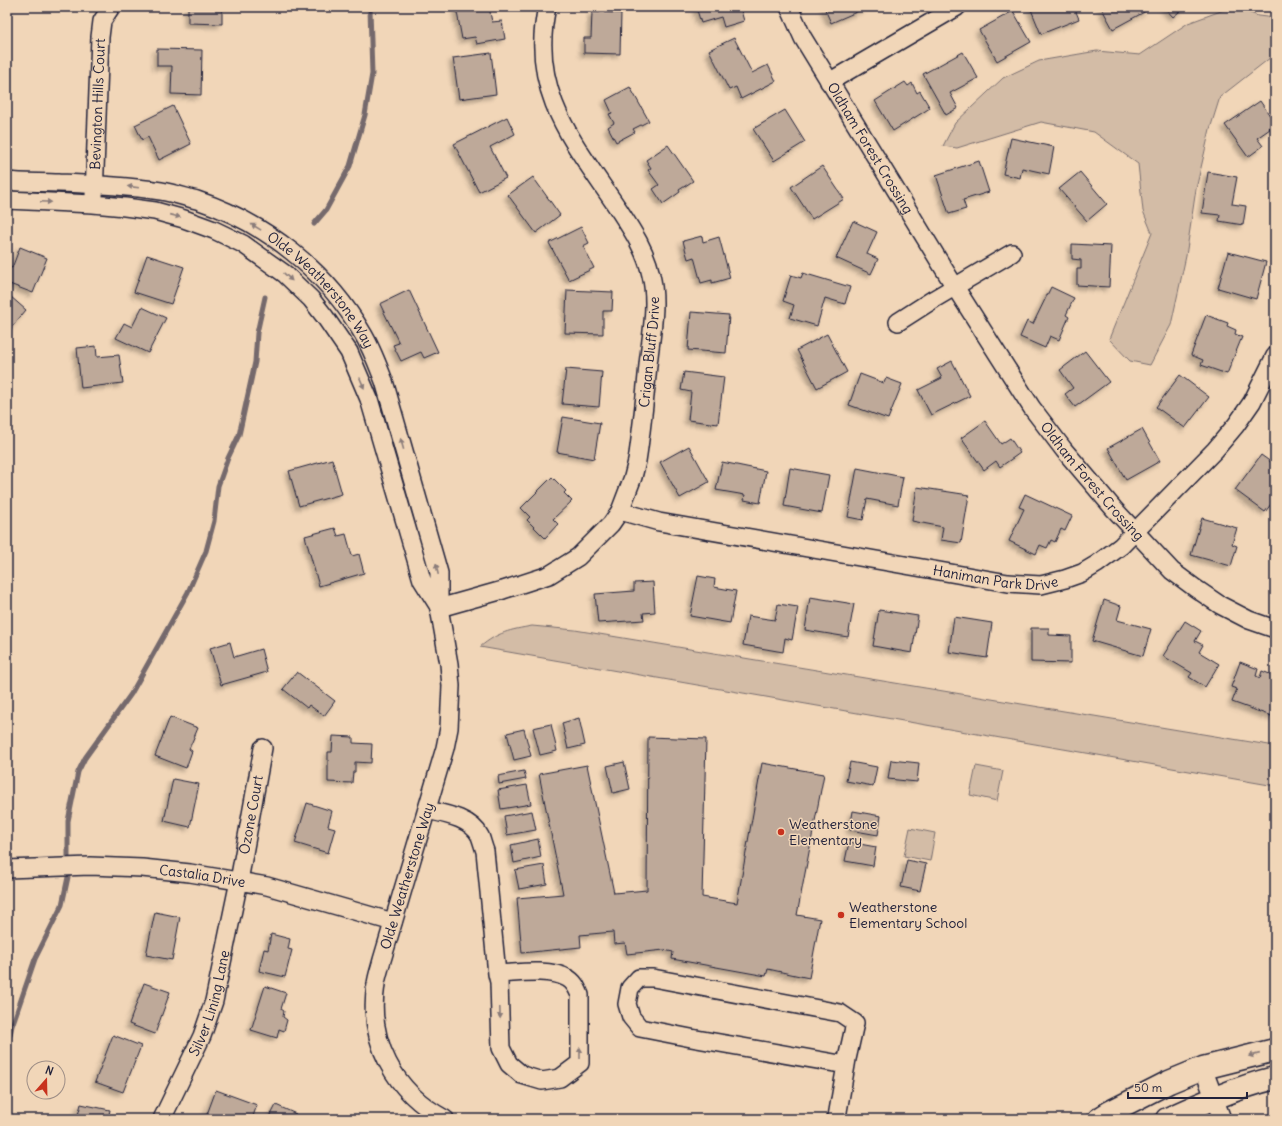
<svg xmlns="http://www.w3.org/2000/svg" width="1282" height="1126" font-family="Delius,sans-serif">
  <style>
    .green { fill: #d3bca6; stroke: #7a6f70 }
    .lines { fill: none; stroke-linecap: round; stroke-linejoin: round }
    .stream { stroke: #74696c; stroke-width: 5 }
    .building { fill: #bea999; stroke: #22223b; filter: url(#shadow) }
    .minor-casing { stroke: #22223b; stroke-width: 20 }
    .major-casing { stroke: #22223b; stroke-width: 25 }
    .minor { stroke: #f1d6b8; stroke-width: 17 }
    .major { stroke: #f1d6b8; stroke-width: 22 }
    .oneway { fill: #8a7c7a }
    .poi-dot { fill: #c8321e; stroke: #f1d6b8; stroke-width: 1.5 }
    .labels { text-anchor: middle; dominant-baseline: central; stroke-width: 3; stroke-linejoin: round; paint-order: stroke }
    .street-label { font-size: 14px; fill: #22223b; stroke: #f1d6b8 }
    .poi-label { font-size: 14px; fill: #22223b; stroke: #f1d6b8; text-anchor: start }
  </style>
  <defs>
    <filter id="shadow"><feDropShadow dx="-3.5" dy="3.5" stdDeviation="2" flood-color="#0004"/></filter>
  </defs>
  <rect width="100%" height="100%" fill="#f1d6b8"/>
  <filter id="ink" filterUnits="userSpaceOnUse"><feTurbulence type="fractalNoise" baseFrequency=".025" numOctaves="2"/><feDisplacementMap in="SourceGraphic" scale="8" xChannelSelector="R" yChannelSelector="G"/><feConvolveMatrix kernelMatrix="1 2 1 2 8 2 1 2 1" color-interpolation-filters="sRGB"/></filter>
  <g filter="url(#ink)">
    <!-- green -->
    <g class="green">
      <polygon points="1229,8 1245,11 1258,16 1275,18 1275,54 1220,97 1210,129 1196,189 1186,256 1171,325 1150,365 1130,361 1109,339 1152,233 1143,211 1138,164 1094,132 1041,122 957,148 943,146 955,123 1003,78 1039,61 1097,51 1140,55 1188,23"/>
      <path d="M532,626L575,630L1275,746V786L480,647C498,632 510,630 532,626Z"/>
      <polygon points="976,766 1003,771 997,801 970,795"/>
      <polygon points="910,828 935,833 930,861 904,856"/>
    </g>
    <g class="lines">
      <!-- stream -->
      <g class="stream">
        <polyline points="314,224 326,210 350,166 365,115 372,74 370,9 369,7"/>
        <polyline points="7,1048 12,1026 35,959 62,905 68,877 68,821 78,772 85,758 131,694 188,592 206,551 214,521 218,486 228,458 239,435 255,362 257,333 265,297"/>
      </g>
    </g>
    <!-- building -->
    <g class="building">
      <polygon points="188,7 222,7 222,24 188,23"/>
      <polygon points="456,7 489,7 492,22 502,21 505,39 477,44 475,37 462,39"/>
      <polygon points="696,7 740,7 744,21 724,27 721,17 701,23"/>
      <polygon points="824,7 868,7 831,23"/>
      <polygon points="1030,7 1074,7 1079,19 1041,34"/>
      <polygon points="1101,7 1146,7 1148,10 1113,29"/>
      <polygon points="1164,7 1185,7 1173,17"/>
      <polygon points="1013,11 1031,42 997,61 979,30"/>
      <polygon points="592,12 621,13 620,54 584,53 584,38 591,38"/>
      <polygon points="734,38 752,73 768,65 776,81 741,99 736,87 729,90 709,50"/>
      <polygon points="157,49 202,50 201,95 171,94 172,66 157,66"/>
      <polygon points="963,52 978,78 950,93 958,108 946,115 923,74"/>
      <polygon points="491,53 496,94 459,99 453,58"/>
      <polygon points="905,82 908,86 912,83 917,93 920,91 930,108 893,131 875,101"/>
      <polygon points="630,87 649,121 633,129 635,132 616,142 608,127 614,123 609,114 612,113 606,100"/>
      <polygon points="1260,101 1275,123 1269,128 1270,129 1257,138 1263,146 1248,157 1225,125"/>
      <polygon points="173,106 191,144 159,160 148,137 142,140 135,125"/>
      <polygon points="785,110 805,142 774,161 753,129"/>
      <polygon points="507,117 515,134 490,147 506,178 479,192 454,144"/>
      <polygon points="1011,138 1054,147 1049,174 1022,168 1020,178 1003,174"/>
      <polygon points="668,145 693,181 679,190 680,192 663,204 653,189 659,185 648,170 651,168 646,160"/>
      <polygon points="979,161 989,192 963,200 966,209 949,214 936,175"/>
      <polygon points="822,166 844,199 812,219 791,187"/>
      <polygon points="1080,172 1107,204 1087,221 1059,189"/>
      <polygon points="1208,172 1237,177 1232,204 1246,206 1243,225 1219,221 1220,215 1202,213"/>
      <polygon points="533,177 560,215 536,233 508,195"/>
      <polygon points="853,221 877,232 867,254 878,259 871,274 836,258"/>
      <polygon points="581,227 589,243 583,246 594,268 569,280 549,243"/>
      <polygon points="702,236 703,242 719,237 730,278 712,283 712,280 701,283 694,257 688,259 683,241"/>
      <polygon points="1072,244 1111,246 1109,287 1077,285 1077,269 1081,269 1081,260 1072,259"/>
      <polygon points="20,247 47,258 33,293 7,283 7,266 12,268"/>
      <polygon points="1228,252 1266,262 1256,299 1218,288"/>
      <polygon points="147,255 184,267 171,304 134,292"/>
      <polygon points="803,273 850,287 845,304 825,298 817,326 790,318 794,305 783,301 791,275 801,278"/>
      <polygon points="1051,287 1074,298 1066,315 1069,317 1059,340 1050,336 1045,348 1020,337 1027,321 1033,324"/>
      <polygon points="409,290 438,352 424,358 421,352 401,361 393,345 399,343 380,304"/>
      <polygon points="567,290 613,292 612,311 603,311 603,334 565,333"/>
      <polygon points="10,296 26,310 7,333 7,300"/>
      <polygon points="142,307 166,318 148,353 116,338 124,323 132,327"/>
      <polygon points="691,312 729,315 726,353 688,350"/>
      <polygon points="1206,315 1228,323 1227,326 1236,330 1235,334 1242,337 1227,374 1201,365 1203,360 1191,355"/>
      <polygon points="827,334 847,372 817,388 797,350"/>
      <polygon points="96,346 97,357 119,355 123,383 81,388 77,348"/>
      <polygon points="1085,351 1109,382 1075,407 1065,394 1073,388 1060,370"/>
      <polygon points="952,361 970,396 931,415 918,390 942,378 937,369"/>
      <polygon points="566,369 602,372 599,407 562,404"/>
      <polygon points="684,372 724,377 718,424 688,420 691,392 681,390"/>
      <polygon points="860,374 884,383 886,378 902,384 888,419 849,405"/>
      <polygon points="1180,375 1209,397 1185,428 1156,407"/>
      <polygon points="563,417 600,423 594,459 557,452"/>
      <polygon points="985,421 1001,444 1010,438 1020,453 1000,467 996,461 984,470 961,438"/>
      <polygon points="1142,429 1160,461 1126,480 1108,448"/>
      <polygon points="689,446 709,482 680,498 660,462"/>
      <polygon points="1261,455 1275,465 1275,499 1265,512 1235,490"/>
      <polygon points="332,459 342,494 299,506 289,471"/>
      <polygon points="722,462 766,471 760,503 744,500 745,495 716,490"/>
      <polygon points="790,468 829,475 822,513 784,506"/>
      <polygon points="857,468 903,477 898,505 867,499 863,520 848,517"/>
      <polygon points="552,477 566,491 564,493 572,501 553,519 558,524 545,538 527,520 530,517 521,508"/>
      <polygon points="917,487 969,495 961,543 941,540 943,527 912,521"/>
      <polygon points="1025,494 1072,516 1065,531 1061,529 1055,542 1051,540 1047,548 1040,545 1036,554 1009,541 1024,509 1019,507"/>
      <polygon points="1202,518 1237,528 1232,544 1237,546 1231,566 1191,555"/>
      <polygon points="335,528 338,536 346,534 352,556 359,554 364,573 319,586 305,536"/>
      <polygon points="698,576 715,579 714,587 736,591 730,623 690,616"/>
      <polygon points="653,582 655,612 643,613 644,620 598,623 595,594 634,591 634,583"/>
      <polygon points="810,597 854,604 848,637 805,630"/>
      <polygon points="1104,600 1121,606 1117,620 1151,629 1143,656 1092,641"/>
      <polygon points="778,604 798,607 792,640 785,638 783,652 743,645 748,616 775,620"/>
      <polygon points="879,610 918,616 912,653 873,646"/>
      <polygon points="954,617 992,623 987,658 949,652"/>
      <polygon points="1185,621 1201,631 1195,641 1203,645 1199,652 1219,664 1205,687 1189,677 1192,673 1163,656"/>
      <polygon points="1031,628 1049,628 1049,635 1071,636 1071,663 1031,662"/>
      <polygon points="230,642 234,657 261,649 267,672 221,685 210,648"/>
      <polygon points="1240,662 1258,669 1256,676 1260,678 1262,671 1275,676 1275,713 1274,717 1232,702 1237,689 1231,687"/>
      <polygon points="297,672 335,701 324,716 309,705 307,708 283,689"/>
      <polygon points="170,717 198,728 189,749 192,751 186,768 155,756"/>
      <polygon points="579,718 585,745 568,749 562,723"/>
      <polygon points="551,724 557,751 540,755 533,728"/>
      <polygon points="524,729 531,756 514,760 507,733"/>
      <polygon points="333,736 353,737 353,743 372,744 371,763 355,762 355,772 353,772 352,783 328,782 328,752 332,752"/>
      <polygon points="648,737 706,739 702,897 737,903 762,763 824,774 797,915 820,919 809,978 768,969 766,976 672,959 673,952 664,950 627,954 625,943 614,944 613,932 580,935 581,947 522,953 517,898 563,894 539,774 587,765 614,893 647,890"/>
      <polygon points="891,760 919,763 917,782 888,779"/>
      <polygon points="624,762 630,789 613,793 607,766"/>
      <polygon points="850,762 877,767 873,786 846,781"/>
      <polygon points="524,771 526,779 499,784 498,776"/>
      <polygon points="173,779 199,784 190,827 164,821"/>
      <polygon points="527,785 531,804 501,809 498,790"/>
      <polygon points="307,803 332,811 328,826 335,828 328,853 295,843"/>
      <polygon points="532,811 536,830 507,835 504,816"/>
      <polygon points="853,811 881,816 878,835 850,830"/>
      <polygon points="538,839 541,857 514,863 511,845"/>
      <polygon points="849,842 876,847 873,866 845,861"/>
      <polygon points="907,860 926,864 920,891 901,887"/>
      <polygon points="544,865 547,884 519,889 515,870"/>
      <polygon points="155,912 180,917 172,960 146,955"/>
      <polygon points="271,934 290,939 288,949 292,950 285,977 259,971 264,949 268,950"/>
      <polygon points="144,983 170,992 155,1034 129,1024"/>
      <polygon points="265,986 286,993 281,1009 284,1011 283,1017 287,1020 284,1031 279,1029 277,1038 251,1030"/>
      <polygon points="113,1035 141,1046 123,1092 95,1082"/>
      <polygon points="216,1090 257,1105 252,1119 212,1119 206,1117"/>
      <polygon points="81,1104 110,1110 108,1119 77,1119"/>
      <polygon points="276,1105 296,1114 293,1119 269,1119"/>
    </g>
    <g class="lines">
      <defs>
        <g id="minor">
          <path id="s1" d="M789,7L803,38L955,287L1032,408L1064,450L1114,509L1172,571L1195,588L1220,605L1249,620L1275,629"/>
          <polyline points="829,82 957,7"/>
          <path id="s2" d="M7,181C24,183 41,182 59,183C93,184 127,186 161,191C173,193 185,197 197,200C266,223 327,271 363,334C372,349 378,366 384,381L439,573V608L449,664L451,686L449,728L445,748L382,960C380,968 377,976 376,984C367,1041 394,1092 445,1119"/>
          <path id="s3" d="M94,196L100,37L102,21L111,7"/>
          <polyline points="7,200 93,204 125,207 155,211 184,219 214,230 243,244 285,274 311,299 325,317 349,352 369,399 422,580 439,607"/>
          <polyline points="898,322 934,299 1012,253"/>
          <path id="s4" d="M620,511L659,522L1008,583L1041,585L1065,579L1082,573L1097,564L1121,546L1215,450L1236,425L1252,402L1275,356"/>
          <path id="s5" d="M439,608L503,590L549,575L578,557L611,524L620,511L633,477L637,461C642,429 645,397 648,365C651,335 658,304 651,275C646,251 632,230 619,210C575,144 528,92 547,7"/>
          <path d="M427,810C445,814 471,818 480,836C482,841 483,846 485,851L497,974L499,982L501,1048L509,1064L522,1075L542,1081L560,1078L580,1063V995C577,988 574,981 567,978C550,968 517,973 497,974"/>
          <path id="s6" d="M7,869L90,866L142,868L190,873L267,886L393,922"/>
          <polyline points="1203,1068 1222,1119"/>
          <path id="s7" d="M162,1119L202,1036L214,1001L239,881L263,748"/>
          <polyline points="836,1119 837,1117 846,1065 847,1059 855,1023 840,1013 653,978 639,978 630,988 627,1004 631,1017 640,1028 691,1038 846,1065"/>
        </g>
        <g id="major">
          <polyline points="1099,1119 1110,1112 1169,1082 1203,1068 1275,1050"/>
          <path d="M1167,1119C1202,1103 1238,1087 1275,1078"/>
        </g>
      </defs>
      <!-- minor casing -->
      <use href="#minor" class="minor-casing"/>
      <!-- major casing -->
      <use href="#major" class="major-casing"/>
      <!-- minor -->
      <use href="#minor" class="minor"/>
      <!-- major -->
      <use href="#major" class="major"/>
    </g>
    <!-- one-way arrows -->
    <defs><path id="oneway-solid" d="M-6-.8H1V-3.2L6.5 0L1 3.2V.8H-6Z"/></defs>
    <g class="oneway">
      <use href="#oneway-solid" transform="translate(133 187) rotate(-173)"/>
      <use href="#oneway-solid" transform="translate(46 202) rotate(2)"/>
      <use href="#oneway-solid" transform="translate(175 216) rotate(14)"/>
      <use href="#oneway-solid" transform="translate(256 227) rotate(-149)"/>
      <use href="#oneway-solid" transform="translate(288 277) rotate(43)"/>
      <use href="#oneway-solid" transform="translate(362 383) rotate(67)"/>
      <use href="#oneway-solid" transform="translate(402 444) rotate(-106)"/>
      <use href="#oneway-solid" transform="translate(437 569) rotate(-102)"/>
      <use href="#oneway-solid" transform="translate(500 1013) rotate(88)"/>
      <use href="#oneway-solid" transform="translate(580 1053) rotate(-90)"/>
      <use href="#oneway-solid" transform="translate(1254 1055) rotate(167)"/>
    </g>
  </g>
  <!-- markers -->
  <g class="poi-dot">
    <circle cx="781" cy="832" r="4"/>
    <circle cx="841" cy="915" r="4"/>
  </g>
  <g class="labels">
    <!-- street labels -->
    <g class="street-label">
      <text stroke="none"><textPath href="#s3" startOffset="92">Bevington Hills Court</textPath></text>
      <text stroke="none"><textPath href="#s1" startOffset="163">Oldham Forest Crossing</textPath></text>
      <text stroke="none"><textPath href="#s2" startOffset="348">Olde Weatherstone Way</textPath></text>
      <text stroke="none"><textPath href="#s5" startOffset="374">Crigan Bluff Drive</textPath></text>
      <text stroke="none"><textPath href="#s1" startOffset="564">Oldham Forest Crossing</textPath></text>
      <text stroke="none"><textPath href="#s4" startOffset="382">Haniman Park Drive</textPath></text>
      <text stroke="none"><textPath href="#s7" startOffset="319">Ozone Court</textPath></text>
      <text stroke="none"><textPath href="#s6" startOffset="196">Castalia Drive</textPath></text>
      <text transform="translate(407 876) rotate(-73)">Olde Weatherstone Way</text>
      <text stroke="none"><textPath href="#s7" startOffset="126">Silver Lining Lane</textPath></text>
    </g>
    <!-- poi labels -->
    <g class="poi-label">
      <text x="789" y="824">Weatherstone<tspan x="789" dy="16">Elementary</tspan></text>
      <text x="849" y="907">Weatherstone<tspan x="849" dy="16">Elementary School</tspan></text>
    </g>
  </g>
  <!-- margin -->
  <rect width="1282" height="1126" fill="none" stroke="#f1d6b8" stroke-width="24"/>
  <rect x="12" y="12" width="1258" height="1102" fill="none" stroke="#22223b" stroke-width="1.5" filter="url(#ink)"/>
  <!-- north arrow -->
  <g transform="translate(46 1080) rotate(20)"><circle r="19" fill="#f1d6b8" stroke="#9e8e86"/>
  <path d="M0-3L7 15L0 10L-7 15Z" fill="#c8321e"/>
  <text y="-6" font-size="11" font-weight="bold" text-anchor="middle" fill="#22223b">N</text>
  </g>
  <!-- scale -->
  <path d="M1128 1092v6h119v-6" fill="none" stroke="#22223b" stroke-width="2"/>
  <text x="1134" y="1092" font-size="12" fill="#22223b" stroke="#f1d6b8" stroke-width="3" paint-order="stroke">50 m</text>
</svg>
